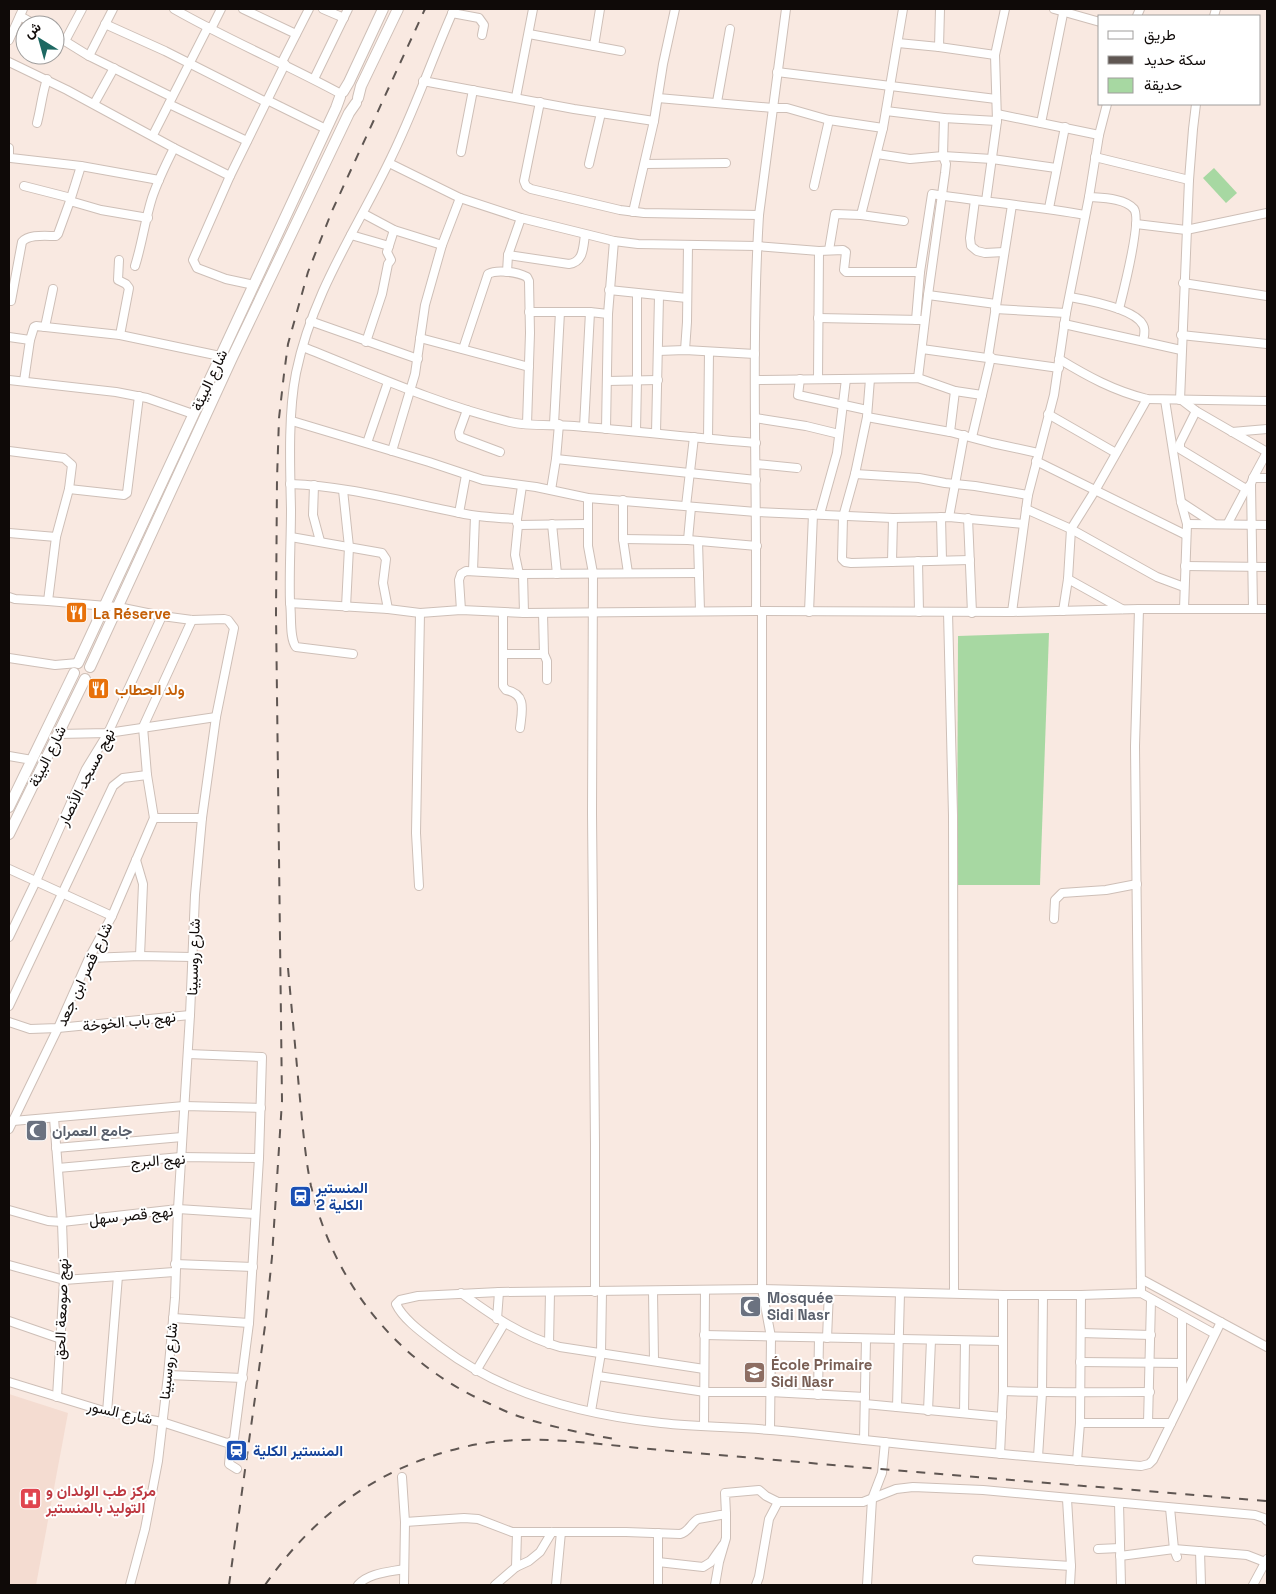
<svg xmlns="http://www.w3.org/2000/svg" width="1276" height="1594" font-family="'Space Grotesk',Vazirmatn,sans-serif">
  <style>
    .built { fill: #f4dcd1 }
    .green { fill: #a7d8a2 }
    .lines { fill: none; stroke-linecap: round; stroke-linejoin: round }
    .minor-casing { stroke: #cebfb7; stroke-width: 10 }
    .major-casing { stroke: #cebfb7; stroke-width: 12 }
    .minor { stroke: #fff; stroke-width: 8 }
    .major { stroke: #fff; stroke-width: 10 }
    .rail { stroke: #5f5652; stroke-width: 2; stroke-dasharray: 9 9; stroke-linecap: butt }
    .labels { text-anchor: middle; dominant-baseline: central; stroke-width: 4; stroke-linejoin: round; paint-order: stroke }
    .street-label { font-size: 15px; fill: #0f0a08; stroke: #fff }
    .food-label { font-size: 15px; font-weight: bold; fill: #c56008; stroke: #fff; text-anchor: start }
    .worship-label { font-size: 15px; font-weight: bold; fill: #5b616d; stroke: #fff; text-anchor: start }
    .transit-label { font-size: 15px; font-weight: bold; fill: #164399; stroke: #fff; text-anchor: start }
    .education-label { font-size: 15px; font-weight: bold; fill: #785e54; stroke: #fff; text-anchor: start }
    .health-label { font-size: 15px; font-weight: bold; fill: #be3a42; stroke: #fff; text-anchor: start }
  </style>
  <rect width="100%" height="100%" fill="#f9e9e1"/>
  <!-- built -->
  <polygon class="built" points="9,1394 68,1413 36,1585 9,1585"/>
  <!-- green -->
  <g class="green">
    <polygon points="1214,168 1237,193 1226,203 1203,178"/>
    <polygon points="1049,633 1040,885 957,885 958,636"/>
  </g>
  <g class="lines">
    <defs>
      <g id="minor">
        <path d="M174,9C228,40 286,64 341,94"/>
        <polyline points="243,9 296,34"/>
        <polyline points="323,9 344,18"/>
        <path d="M454,9C431,61 413,115 387,166C353,235 312,295 296,373C288,414 290,466 291,509C291,540 289,572 290,603L388,609L420,613L461,610L524,613L756,611L1012,612L1139,609H1267"/>
        <polyline points="1054,9 1100,22"/>
        <polyline points="452,13 479,18 484,25 482,35"/>
        <polyline points="20,16 36,25"/>
        <polyline points="1137,16 1140,9"/>
        <polyline points="1214,16 1216,9"/>
        <polyline points="105,24 165,51 266,102"/>
        <polyline points="211,29 221,9"/>
        <polyline points="529,34 621,51"/>
        <polyline points="55,35 89,56 172,97"/>
        <polyline points="9,40 23,9"/>
        <polyline points="65,41 82,9"/>
        <polyline points="898,43 939,47 995,55"/>
        <polyline points="594,46 600,9"/>
        <polyline points="939,47 940,9"/>
        <polyline points="89,56 113,9"/>
        <polyline points="9,62 67,90 174,148 230,176"/>
        <polyline points="282,62 309,9"/>
        <polyline points="777,72 996,99"/>
        <polyline points="314,79 348,9"/>
        <polyline points="423,81 574,109 654,121"/>
        <polyline points="516,97 533,9"/>
        <polyline points="658,98 773,108 787,108 829,120 883,128"/>
        <polyline points="267,100 326,129"/>
        <polyline points="540,102 524,181 526,186 531,189 620,210 644,213 759,215"/>
        <polyline points="717,102 730,29"/>
        <polyline points="94,104 114,68"/>
        <polyline points="169,104 247,141"/>
        <polyline points="886,111 944,118 997,121"/>
        <polyline points="997,114 1099,135"/>
        <path d="M37,123C41,108 42,94 47,79"/>
        <polyline points="1041,123 1064,9"/>
        <polyline points="153,135 208,27"/>
        <polyline points="9,148 9,157 11,158 81,166 159,180"/>
        <polyline points="461,152 473,90"/>
        <polyline points="877,154 910,159 943,156 992,159 1056,168"/>
        <polyline points="1095,157 1189,180"/>
        <polyline points="389,163 460,198 521,218 614,241 638,244 757,246 819,251 843,250 846,252 844,270 846,272 920,272"/>
        <polyline points="589,164 601,113"/>
        <polyline points="645,164 726,163"/>
        <polyline points="24,186 71,198"/>
        <polyline points="814,186 829,120"/>
        <path d="M1089,197C1102,198 1125,198 1134,209C1142,220 1123,293 1119,309"/>
        <polyline points="975,200 970,238 971,246 977,251 985,253 1004,252"/>
        <polyline points="70,201 81,166"/>
        <polyline points="986,201 997,121 995,55 1005,9"/>
        <polyline points="1049,208 1065,127"/>
        <polyline points="633,212 654,121 663,64 675,9"/>
        <polyline points="364,214 394,230 442,245"/>
        <polyline points="861,215 904,221"/>
        <polyline points="1136,224 1186,230 1267,213"/>
        <polyline points="351,235 389,246"/>
        <polyline points="829,250 835,214 861,215 883,128 903,9"/>
        <path d="M508,255L569,264C584,262 583,247 585,235"/>
        <polyline points="119,260 118,280 126,284 129,288 120,335"/>
        <path d="M135,266C142,244 145,220 152,198C158,180 166,164 174,148"/>
        <polyline points="507,272 508,255 521,218"/>
        <polyline points="1183,283 1267,296"/>
        <polyline points="254,285 226,279 197,268 193,260 230,176 285,64"/>
        <polyline points="609,290 687,298"/>
        <polyline points="928,295 996,304"/>
        <path d="M1070,297C1087,300 1135,309 1143,325C1146,330 1144,336 1143,341"/>
        <path d="M11,301L22,242C29,234 45,236 56,236L58,234L70,201L101,210L148,218"/>
        <polyline points="995,309 1066,313"/>
        <polyline points="529,312 590,312 608,314"/>
        <polyline points="818,318 921,320"/>
        <path d="M916,320L920,272L932,194C983,202 1034,206 1085,215"/>
        <polyline points="310,321 418,359"/>
        <polyline points="1064,324 1181,350"/>
        <polyline points="45,327 53,289"/>
        <polyline points="1181,335 1267,344"/>
        <polyline points="9,337 30,340"/>
        <polyline points="420,338 529,367"/>
        <polyline points="366,342 382,294 388,264 391,260 387,252 394,230"/>
        <path d="M303,347C371,374 439,405 510,422C531,427 553,424 574,426C635,431 695,438 756,443"/>
        <path d="M463,349L488,274C497,269 517,272 527,277L529,281L530,333L527,424"/>
        <polyline points="922,349 1059,368"/>
        <polyline points="685,350 687,322 688,245"/>
        <polyline points="658,351 685,350 755,354"/>
        <polyline points="988,357 1012,205"/>
        <path d="M1059,359C1087,376 1114,391 1147,399L1267,401"/>
        <polyline points="918,378 928,295 945,173 946,164 943,156 944,118"/>
        <polyline points="800,379 798,395 867,410"/>
        <polyline points="818,379 819,251"/>
        <polyline points="870,379 867,417 855,474 843,517 842,559 845,562 851,563 970,560"/>
        <polyline points="9,380 116,392 147,398 193,414"/>
        <polyline points="755,380 918,378 955,391 982,395"/>
        <polyline points="24,381 30,340 34,327 36,326 120,335 220,356"/>
        <polyline points="607,381 658,380"/>
        <polyline points="1165,400 1181,502 1187,524 1184,609"/>
        <polyline points="1180,400 1189,180 1193,129 1196,104"/>
        <polyline points="1183,401 1196,411 1267,452"/>
        <polyline points="467,410 459,432 460,437 500,452"/>
        <polyline points="1196,411 1180,443 1180,449 1246,489"/>
        <polyline points="1048,414 1116,453"/>
        <polyline points="867,417 950,432 992,443 1038,453"/>
        <polyline points="755,418 806,426 839,434"/>
        <polyline points="292,421 429,462 483,480 536,487 588,498 756,512 893,518 949,517 1023,524"/>
        <polyline points="554,424 560,312"/>
        <polyline points="584,427 590,312"/>
        <polyline points="606,429 608,314 614,241"/>
        <polyline points="636,431 637,380 637,294"/>
        <polyline points="950,432 955,391"/>
        <polyline points="1232,432 1267,429"/>
        <polyline points="656,433 659,296"/>
        <polyline points="972,437 991,357"/>
        <polyline points="708,439 709,352"/>
        <polyline points="367,443 388,382"/>
        <polyline points="9,451 64,458 72,465 69,489 56,537 48,601"/>
        <polyline points="392,451 415,374 425,305 442,245 460,198"/>
        <polyline points="556,459 756,480"/>
        <polyline points="1036,461 1186,535"/>
        <polyline points="756,464 797,468"/>
        <polyline points="855,474 919,478 945,483 975,486 1028,495"/>
        <polyline points="1253,478 1267,478"/>
        <path d="M290,484C348,486 404,502 460,513C478,517 498,518 517,519"/>
        <polyline points="1251,484 1253,609"/>
        <polyline points="314,485 313,515 320,541"/>
        <polyline points="69,489 124,495 127,493 139,396"/>
        <polyline points="343,490 349,547 346,607"/>
        <polyline points="551,490 556,459 559,424"/>
        <polyline points="588,498 588,546 593,573 592,813 595,1144 595,1292"/>
        <polyline points="623,500 623,539 628,573"/>
        <polyline points="1181,502 1213,523"/>
        <polyline points="686,506 694,437"/>
        <polyline points="1026,509 1071,529 1157,577 1184,587"/>
        <polyline points="459,513 466,475"/>
        <polyline points="820,514 837,453 846,379"/>
        <polyline points="941,517 942,560"/>
        <polyline points="949,517 964,435"/>
        <polyline points="968,518 972,613"/>
        <polyline points="517,523 517,519 522,486"/>
        <polyline points="1228,523 1246,489 1251,484 1253,478 1267,452"/>
        <polyline points="552,524 557,574"/>
        <polyline points="1187,524 1267,525"/>
        <polyline points="9,533 56,537"/>
        <polyline points="291,537 382,553 386,559 383,583 388,609"/>
        <polyline points="623,539 688,540 757,546"/>
        <polyline points="688,540 691,507"/>
        <polyline points="698,541 700,611"/>
        <polyline points="918,561 919,612"/>
        <polyline points="892,562 893,518"/>
        <polyline points="1185,566 1267,567"/>
        <polyline points="473,571 475,516"/>
        <polyline points="519,574 515,555 518,525 587,524"/>
        <polyline points="523,574 524,613"/>
        <polyline points="1068,579 1122,609"/>
        <polyline points="9,597 15,599 48,601 118,607 162,616 192,620 224,619 228,620 234,628 216,717 202,818 195,895 190,1015 178,1209 175,1298 168,1375 158,1461 145,1529 130,1585"/>
        <path d="M290,603C292,615 289,638 296,647L353,654"/>
        <polyline points="1139,609 1135,746 1141,1293"/>
        <polyline points="461,610 459,580 461,574 466,571 519,574 699,573"/>
        <path d="M756,611C757,479 751,346 759,215L786,9"/>
        <polyline points="762,611 762,1289 771,1337 770,1429"/>
        <polyline points="1063,611 1068,579 1071,529 1096,489 1147,399"/>
        <polyline points="809,612 813,514"/>
        <polyline points="948,612 953,815 954,1293"/>
        <polyline points="1012,612 1028,495 1054,395 1066,313 1089,197 1099,135 1107,104"/>
        <path d="M503,613V686L506,690C527,694 522,711 520,728"/>
        <polyline points="543,613 544,654 547,661 547,680"/>
        <polyline points="503,654 544,654"/>
        <polyline points="9,658 55,665 78,663"/>
        <polyline points="58,734 108,733 216,717"/>
        <polyline points="9,756 32,760"/>
        <polyline points="154,818 147,775 143,727 192,620"/>
        <polyline points="154,818 202,818"/>
        <polyline points="136,860 143,884 140,956"/>
        <polyline points="9,869 112,916"/>
        <polyline points="419,886 416,833 420,613"/>
        <polyline points="1054,919 1055,900 1062,893 1106,890 1137,884"/>
        <polyline points="9,937 36,881 86,769 108,733 162,616"/>
        <polyline points="89,958 140,956 192,957"/>
        <polyline points="9,1006 113,786 123,778 147,775"/>
        <polyline points="9,1022 30,1029 58,1028 190,1015"/>
        <polyline points="188,1054 262,1057 259,1158 249,1323 234,1439 231,1442 229,1464 237,1469"/>
        <polyline points="54,1118 62,1222 64,1280 57,1397"/>
        <polyline points="13,1121 184,1106 261,1108"/>
        <polyline points="9,1129 58,1028 89,958 112,916 154,818"/>
        <polyline points="56,1148 182,1137"/>
        <polyline points="58,1168 181,1157 259,1158"/>
        <polyline points="9,1210 48,1221 62,1222 178,1209 255,1214"/>
        <polyline points="175,1264 253,1267"/>
        <polyline points="9,1265 64,1280 174,1272"/>
        <polyline points="1141,1279 1267,1347"/>
        <polyline points="653,1291 654,1360"/>
        <path d="M461,1293C493,1316 521,1336 560,1347L704,1369"/>
        <polyline points="1182,1317 1182,1398"/>
        <polyline points="173,1318 249,1323"/>
        <polyline points="497,1319 499,1292"/>
        <polyline points="9,1321 61,1339"/>
        <polyline points="1081,1333 1151,1335"/>
        <path d="M1215,1334L1141,1293L1081,1295H1003L762,1289L499,1292L418,1296L400,1300L396,1304C404,1321 427,1336 441,1347C503,1394 584,1415 661,1423C708,1428 755,1427 802,1433C914,1446 1028,1457 1141,1466L1149,1464L1153,1460L1221,1322"/>
        <polyline points="704,1335 1002,1341"/>
        <polyline points="827,1338 829,1291"/>
        <polyline points="549,1344 550,1292"/>
        <polyline points="1080,1362 1182,1363"/>
        <polyline points="476,1371 504,1324"/>
        <polyline points="168,1375 243,1378"/>
        <polyline points="598,1376 705,1392 770,1392 865,1397"/>
        <polyline points="9,1382 107,1412 162,1422 227,1443 231,1442"/>
        <path d="M1003,1391C1052,1393 1101,1392 1150,1392"/>
        <polyline points="818,1395 819,1338"/>
        <polyline points="865,1404 1002,1417"/>
        <polyline points="897,1407 900,1293"/>
        <polyline points="591,1411 601,1353 602,1292"/>
        <polyline points="928,1411 931,1340"/>
        <polyline points="107,1412 118,1276"/>
        <polyline points="964,1413 965,1341"/>
        <polyline points="1080,1423 1171,1423"/>
        <polyline points="1148,1423 1151,1300"/>
        <polyline points="704,1426 705,1291"/>
        <polyline points="864,1440 866,1339"/>
        <polyline points="1000,1454 1003,1391 1003,1295"/>
        <polyline points="1038,1457 1042,1393 1043,1295"/>
        <polyline points="1077,1461 1080,1423 1081,1295"/>
        <polyline points="402,1477 405,1522 404,1585"/>
        <polyline points="1067,1499 1071,1566 1070,1585"/>
        <polyline points="1119,1503 1121,1585"/>
        <polyline points="1170,1508 1174,1549 1177,1557"/>
        <path d="M405,1522L464,1518L478,1519L512,1532H626L680,1534C689,1532 691,1523 698,1519L726,1514L725,1493L759,1490L766,1496L778,1502H863L896,1489L913,1487L983,1490L1255,1515L1264,1518L1267,1521"/>
        <polyline points="658,1533 658,1585"/>
        <polyline points="1098,1549 1120,1548"/>
        <polyline points="1200,1551 1201,1585"/>
        <polyline points="1120,1556 1174,1549 1247,1555 1265,1562"/>
        <polyline points="977,1560 1071,1566"/>
        <polyline points="658,1562 703,1567 711,1562 723,1545"/>
        <polyline points="516,1567 517,1532"/>
        <path d="M358,1585C368,1573 389,1572 404,1569"/>
        <polyline points="495,1585 516,1567 529,1561 540,1552 552,1532"/>
        <polyline points="556,1585 561,1532"/>
        <polyline points="715,1585 719,1562 726,1538 726,1514"/>
        <polyline points="756,1585 759,1577 769,1519 778,1502"/>
        <polyline points="867,1585 872,1499 882,1473 885,1442"/>
        <polyline points="1253,1585 1267,1559"/>
      </g>
      <g id="major">
        <polyline points="343,92 349,82 383,9"/>
        <polyline points="358,98 361,86 398,9"/>
        <polyline points="78,663 336,108 340,97"/>
        <polyline points="90,667 232,358 349,113 356,103"/>
        <polyline points="9,807 74,673"/>
        <polyline points="9,834 85,679"/>
      </g>
    </defs>
    <!-- minor casing -->
    <use href="#minor" class="minor-casing"/>
    <!-- major casing -->
    <use href="#major" class="major-casing"/>
    <!-- minor -->
    <use href="#minor" class="minor"/>
    <!-- major -->
    <use href="#major" class="major"/>
    <!-- rail -->
    <g class="rail">
      <path d="M288,968C292,1012 296,1056 300,1099C303,1128 305,1157 311,1186C333,1282 397,1363 488,1403C497,1407 506,1412 515,1415C547,1426 581,1433 614,1439"/>
      <polyline points="229,1585 265,1326 272,1257 282,1101 276,614 277,479 279,418 284,374 288,344 308,272 332,211 425,9"/>
      <path d="M265,1585C314,1515 376,1469 460,1448C519,1433 579,1442 639,1448C681,1452 723,1455 765,1459C933,1474 1100,1487 1267,1501"/>
    </g>
  </g>
  <!-- icons -->
  <defs>
    <symbol id="restaurant-square" viewBox="-11 -11 22 22"><rect x="-9" y="-9" width="18" height="18" rx="4" fill="#e8710a" stroke="#fff"/><path d="M-5-6h1v4h1v-4h1v4h1v-4h1v5L-1.5 .5V6h-2V.5L-5-1ZM5-6V6H3V1.5H1.5Q1.5-4 5-6Z" fill="#fff"/></symbol>
    <symbol id="mosque-square" viewBox="-11 -11 22 22"><rect x="-9" y="-9" width="18" height="18" rx="4" fill="#6b7280" stroke="#fff"/><path d="M3.5-4.9A6 6 0 1 0 3.5 4.9A5 5 0 1 1 3.5-4.9Z" fill="#fff"/></symbol>
    <symbol id="station-square" viewBox="-11 -11 22 22"><rect x="-9" y="-9" width="18" height="18" rx="4" fill="#1a4fb4" stroke="#fff"/><path d="M-3-6H3Q5-6 5-4V2Q5 4 3 4L4.5 6H3L1.5 4h-3L-3 6H-4.5L-3 4Q-5 4-5 2V-4Q-5-6-3-6ZM-3.5-4v3h7v-3ZM-3.5 1v1.5H-2V1ZM2 1v1.5H3.5V1Z" fill="#fff"/></symbol>
    <symbol id="school-square" viewBox="-11 -11 22 22"><rect x="-9" y="-9" width="18" height="18" rx="4" fill="#8d6e63" stroke="#fff"/><path d="M0-5L7-2L0 1L-7-2ZM-4 1L0 2.5L4 1V4Q0 6-4 4Z" fill="#fff"/></symbol>
    <symbol id="hospital-square" viewBox="-11 -11 22 22"><rect x="-9" y="-9" width="18" height="18" rx="4" fill="#e0444e" stroke="#fff"/><path d="M-5-5h3v3.5h4V-5h3V5h-3V1.5h-4V5h-3Z" fill="#fff"/></symbol>
  </defs>
  <g fill-rule="evenodd">
    <use href="#restaurant-square" x="64" y="600" width="25" height="25"/>
    <use href="#restaurant-square" x="86" y="676" width="25" height="25"/>
    <use href="#mosque-square" x="24" y="1118" width="25" height="25"/>
    <use href="#station-square" x="288" y="1184" width="25" height="25"/>
    <use href="#mosque-square" x="738" y="1294" width="25" height="25"/>
    <use href="#school-square" x="742" y="1360" width="25" height="25"/>
    <use href="#station-square" x="224" y="1438" width="25" height="25"/>
    <use href="#hospital-square" x="18" y="1486" width="25" height="25"/>
  </g>
  <g class="labels">
    <!-- street labels -->
    <g class="street-label">
      <text transform="translate(209 380) rotate(-65)">شارع البيئة</text>
      <text transform="translate(47 756) rotate(-64)">شارع البيئة</text>
      <text transform="translate(86 777) rotate(-63)">نهج مسجد الأنصار</text>
      <text transform="translate(193 957) rotate(-88)">شارع روسبينا</text>
      <text transform="translate(84 974) rotate(-65)">شارع قصر ابن جعد</text>
      <text transform="translate(129 1021) rotate(-6)">نهج باب الخوخة</text>
      <text transform="translate(158 1160) rotate(-4)">نهج البرج</text>
      <text transform="translate(131 1215) rotate(-6)">نهج قصر سهل</text>
      <text transform="translate(61 1309) rotate(-88)">نهج صومعة الحق</text>
      <text transform="translate(168 1361) rotate(-84)">شارع روسبينا</text>
      <text transform="translate(120 1412) rotate(12)">شارع السور</text>
    </g>
    <!-- food labels -->
    <g class="food-label">
      <text x="93" y="613">La Réserve</text>
      <text x="115" y="689">ولد الحطاب</text>
    </g>
    <!-- worship labels -->
    <g class="worship-label">
      <text x="52" y="1130">جامع العمران</text>
      <text x="767" y="1297">Mosquée<tspan x="767" dy="17">Sidi Nasr</tspan></text>
    </g>
    <!-- transit labels -->
    <g class="transit-label">
      <text x="316" y="1187">المنستير<tspan x="316" dy="17">الكلية 2</tspan></text>
      <text x="253" y="1450">المنستير الكلية</text>
    </g>
    <!-- education labels -->
    <g class="education-label">
      <text x="771" y="1364">École Primaire<tspan x="771" dy="17">Sidi Nasr</tspan></text>
    </g>
    <!-- health labels -->
    <g class="health-label">
      <text x="46" y="1490">مركز طب الولدان و<tspan x="46" dy="17">التوليد بالمنستير</tspan></text>
    </g>
  </g>
  <!-- border -->
  <rect width="1276" height="1594" fill="none" stroke="#0f0a08" stroke-width="20"/>
  <!-- legend -->
  <rect x="1098" y="15" width="162" height="90" fill="#ffffff" stroke="#9f9d9c"/>
  <rect x="1108" y="31" width="25" height="8" fill="#ffffff" stroke="#9f9d9c"/>
  <text x="1144" y="40" font-size="15" fill="#0f0a08">طريق</text>
  <rect x="1108" y="56" width="25" height="8" fill="#5f5652" stroke="#9f9d9c"/>
  <text x="1144" y="65" font-size="15" fill="#0f0a08">سكة حديد</text>
  <rect x="1108" y="78" width="25" height="15" fill="#a7d8a2" stroke="#9f9d9c"/>
  <text x="1144" y="90" font-size="15" fill="#0f0a08">حديقة</text>
  <!-- north arrow -->
  <g transform="translate(40 40) rotate(323)"><circle r="24" fill="#ffffff" stroke="#9f9d9c"/>
  <path d="M0-4L9 19L0 12L-9 19Z" fill="#1d6862"/>
  <text y="-8" font-size="14" font-weight="bold" text-anchor="middle" fill="#0f0a08">ش</text>
  </g>
</svg>
